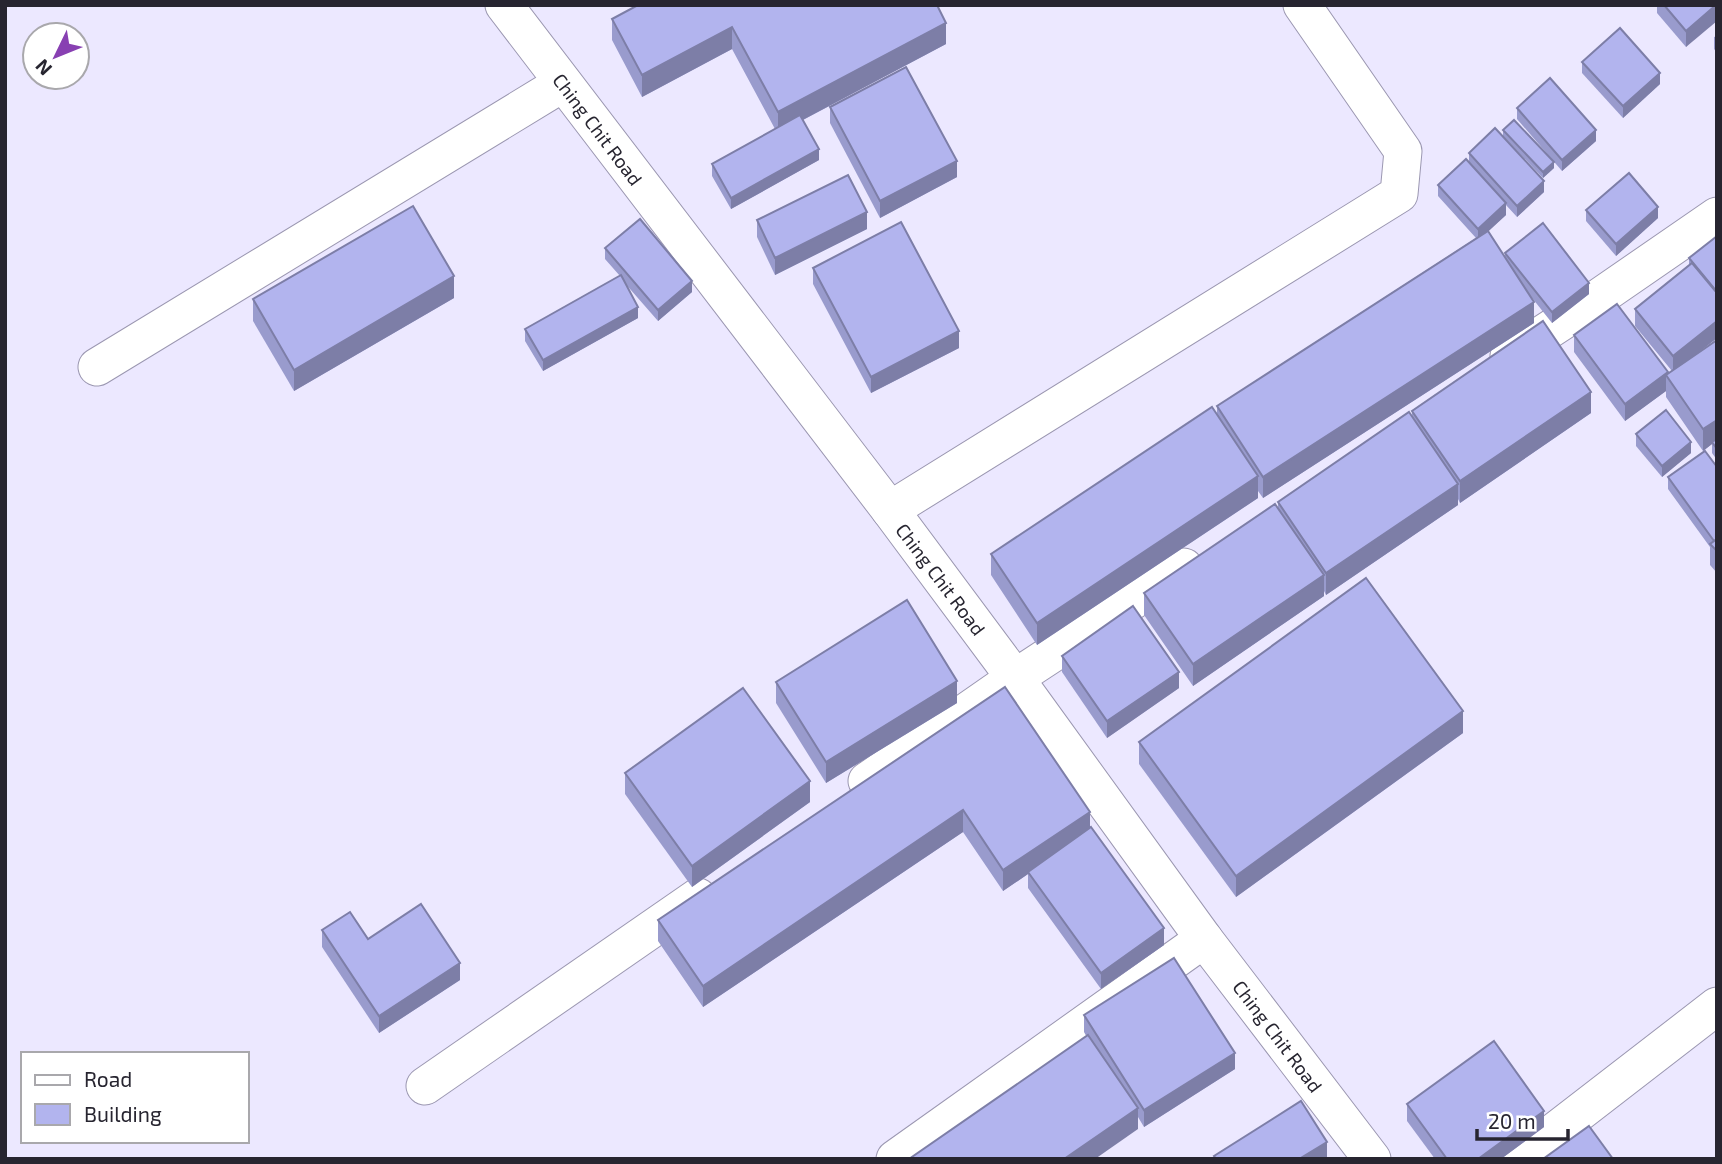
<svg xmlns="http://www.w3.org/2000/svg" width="1722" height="1164" font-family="'Exo 2',sans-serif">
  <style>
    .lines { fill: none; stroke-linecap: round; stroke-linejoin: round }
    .minor-casing { stroke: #9b97b1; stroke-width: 39 }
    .minor { stroke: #fff; stroke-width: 37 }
    .wall { fill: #999bcd }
    .shaded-wall { fill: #7d7ea7 }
    .building { fill: #b2b4ee; stroke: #7d7ea7; stroke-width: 2 }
    .labels { text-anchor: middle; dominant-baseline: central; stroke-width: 5; stroke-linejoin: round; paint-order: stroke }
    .street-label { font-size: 19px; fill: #272530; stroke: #fff }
  </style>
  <rect width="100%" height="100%" fill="#ece8ff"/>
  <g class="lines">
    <defs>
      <g id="minor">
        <polyline points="504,5 890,510 1015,678 1204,939 1372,1159"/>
        <polyline points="1509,356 1601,296 1717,216"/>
        <polyline points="97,367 563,83"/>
        <polyline points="890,510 1399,194 1403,151 1302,5"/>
        <polyline points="867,781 1015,678 1184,567"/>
        <polyline points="425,1086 698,897"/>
        <polyline points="895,1159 1204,939"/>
        <polyline points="1519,1159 1717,1006"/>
      </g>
    </defs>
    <!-- minor casing -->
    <use href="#minor" class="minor-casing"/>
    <!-- minor -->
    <use href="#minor" class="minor"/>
  </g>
  <!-- wall -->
  <g class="wall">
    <polygon points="1657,5 1717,5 1686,47 1657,13"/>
    <polygon points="612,19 946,44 803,120 819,160 731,209 712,176 712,164 775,129 732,49 642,97 612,40"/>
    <polygon points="1717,36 1717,53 1714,49 1714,37"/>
    <polygon points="1582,62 1660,84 1623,118 1582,73"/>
    <polygon points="830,107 957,177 880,218 830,123"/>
    <polygon points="1517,108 1596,141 1562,171 1517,119"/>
    <polygon points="1503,130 1554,168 1543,178 1503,136"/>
    <polygon points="1469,153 1544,192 1517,217 1506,205 1506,215 1488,231 1505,258 1505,253 1589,294 1552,323 1525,289 1534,323 1263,498 1258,491 1258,498 1037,645 991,575 991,554 1217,414 1217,406 1476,238 1438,196 1438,185 1469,162"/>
    <polygon points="1586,210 1658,218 1616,256 1586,221"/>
    <polygon points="757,220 867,229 775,275 757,237"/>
    <polygon points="1717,236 1717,338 1695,355 1717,340 1717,460 1712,453 1712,444 1703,451 1666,397 1666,391 1625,421 1574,352 1574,335 1668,374 1672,371 1635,326 1635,309 1689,265 1689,258"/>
    <polygon points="605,248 692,292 658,321 623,281 638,318 543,371 525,341 525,329 620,276 605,259"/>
    <polygon points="813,268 959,348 871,393 813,284"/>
    <polygon points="454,298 294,391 253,321 253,299"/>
    <polygon points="1412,411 1591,413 1460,503 1458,499 1458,505 1326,595 1324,591 1324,596 1193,686 1144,615 1144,593 1278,508 1278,502 1412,416"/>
    <polygon points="1636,434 1691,453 1662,477 1636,446"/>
    <polygon points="1717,467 1717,573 1710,565 1710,547 1668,489 1668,477"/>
    <polygon points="1062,656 1179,688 1107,738 1062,672"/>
    <polygon points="776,682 957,703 826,783 776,703"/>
    <polygon points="1005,687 1090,828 1164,945 1101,989 1028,888 1028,874 1003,891 963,832 703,1007 658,941 658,920"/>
    <polygon points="1463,733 1236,897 1139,764 1139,742"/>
    <polygon points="625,773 810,802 692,887 625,794"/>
    <polygon points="322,930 368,939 460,980 379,1033 322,947"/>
    <polygon points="1084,1015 1235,1069 1144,1127 1138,1117 1138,1129 1084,1032"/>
    <polygon points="1407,1104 1544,1127 1501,1159 1435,1159 1407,1121"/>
  </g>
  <!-- shaded-wall -->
  <g class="shaded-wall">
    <polygon points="1717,5 1717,21 1686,47 1686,31"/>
    <polygon points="946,23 946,44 778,133 778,112"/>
    <polygon points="732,27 732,49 642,97 642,75"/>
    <polygon points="1660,73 1660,84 1623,118 1623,106"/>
    <polygon points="1596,130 1596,141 1562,171 1562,160"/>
    <polygon points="819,149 819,160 731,209 731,198"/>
    <polygon points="957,161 957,177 880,218 880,201"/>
    <polygon points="1554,162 1554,168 1543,178 1543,172"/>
    <polygon points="1544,181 1544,192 1517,217 1517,206"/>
    <polygon points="1506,203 1506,215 1478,241 1478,229"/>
    <polygon points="1658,207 1658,218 1616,256 1616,244"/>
    <polygon points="867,212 867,229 775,275 775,258"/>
    <polygon points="454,276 454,298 294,391 294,370"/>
    <polygon points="692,281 692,292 658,321 658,310"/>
    <polygon points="1589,283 1589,294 1552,323 1552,312"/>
    <polygon points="1534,302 1534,323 1263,498 1263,477"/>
    <polygon points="638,307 638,318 543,371 543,360"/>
    <polygon points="1717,321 1717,338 1673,372 1673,356"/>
    <polygon points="959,331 959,348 871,393 871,377"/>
    <polygon points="1668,372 1666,375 1666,391 1625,421 1625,404"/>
    <polygon points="1591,392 1591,413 1460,503 1460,481"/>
    <polygon points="1717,420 1717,441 1712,442 1712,444 1703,451 1703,429"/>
    <polygon points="1691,442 1691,453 1662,477 1662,466"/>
    <polygon points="1258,476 1258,498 1037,645 1037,623"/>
    <polygon points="1458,484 1458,505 1326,595 1326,573"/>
    <polygon points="1324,575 1324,596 1193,686 1193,664"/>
    <polygon points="1179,672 1179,688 1107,738 1107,721"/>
    <polygon points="957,681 957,703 826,783 826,762"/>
    <polygon points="1463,711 1463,733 1236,897 1236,876"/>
    <polygon points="810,781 810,802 692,887 692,866"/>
    <polygon points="963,810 963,832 703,1007 703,986"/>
    <polygon points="1090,812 1090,833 1028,872 1028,874 1003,891 1003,870"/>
    <polygon points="1164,928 1164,945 1101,989 1101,973"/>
    <polygon points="460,963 460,980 379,1033 379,1016"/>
    <polygon points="1235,1053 1235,1069 1144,1127 1144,1110"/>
    <polygon points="1138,1108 1138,1129 1095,1159 1064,1159"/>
    <polygon points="1544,1111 1544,1127 1501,1159 1478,1159"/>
    <polygon points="1327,1142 1327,1158 1299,1159"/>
  </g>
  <!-- building -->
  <g class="building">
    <polygon points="638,5 937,5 946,23 778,112 732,27 642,75 612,19"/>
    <polygon points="1664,5 1716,5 1686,31"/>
    <polygon points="1620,28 1660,73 1623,106 1582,62"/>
    <polygon points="906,67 957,161 880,201 830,107"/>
    <polygon points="1550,78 1596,130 1562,160 1517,108"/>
    <polygon points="800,115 819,149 731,198 712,164"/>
    <polygon points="1514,120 1554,162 1543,172 1503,130"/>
    <polygon points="1495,128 1544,181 1517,206 1469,153"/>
    <polygon points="1466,159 1506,203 1478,229 1438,185"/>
    <polygon points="1629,173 1658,207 1616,244 1586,210"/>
    <polygon points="848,175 867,212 775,258 757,220"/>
    <polygon points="413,206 454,276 294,370 253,299"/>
    <polygon points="640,219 692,281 658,310 605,248"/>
    <polygon points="901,222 959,331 871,377 813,268"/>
    <polygon points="1543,223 1589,283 1552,312 1505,253"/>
    <polygon points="1488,231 1534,302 1263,477 1217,406"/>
    <polygon points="1717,236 1717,292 1689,258"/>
    <polygon points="1692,263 1717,293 1717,321 1673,356 1635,309"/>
    <polygon points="621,275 638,307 543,360 525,329"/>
    <polygon points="1617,304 1668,372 1625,404 1574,335"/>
    <polygon points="1543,321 1591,392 1460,481 1412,411"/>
    <polygon points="1717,340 1717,420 1703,429 1666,375"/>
    <polygon points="1212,407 1258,476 1037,623 991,554"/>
    <polygon points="1666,410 1691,442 1662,466 1636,434"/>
    <polygon points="1409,412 1458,484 1326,573 1278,502"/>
    <polygon points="1717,439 1717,449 1712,442"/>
    <polygon points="1705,451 1717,467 1717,539 1714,541 1668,477"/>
    <polygon points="1275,504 1324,575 1193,664 1144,593"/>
    <polygon points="1717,539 1717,551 1710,544"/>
    <polygon points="1366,578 1463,711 1236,876 1139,742"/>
    <polygon points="907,600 957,681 826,762 776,682"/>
    <polygon points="1133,606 1179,672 1107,721 1062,656"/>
    <polygon points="1005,687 1090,812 1003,870 963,810 703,986 658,920"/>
    <polygon points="743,688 810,781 692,866 625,773"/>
    <polygon points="1091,827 1164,928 1101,973 1028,872"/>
    <polygon points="421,904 460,963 379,1016 322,930 350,912 368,939"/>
    <polygon points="1174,958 1235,1053 1144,1110 1084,1015"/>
    <polygon points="1088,1035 1138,1108 1064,1159 909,1159"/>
    <polygon points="1494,1041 1544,1111 1478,1159 1447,1159 1407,1104"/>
    <polygon points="1301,1101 1327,1142 1299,1159 1216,1159 1214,1156"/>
    <polygon points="1589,1126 1613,1159 1543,1159"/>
  </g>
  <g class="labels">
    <!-- street labels -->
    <g class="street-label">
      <text transform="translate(598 129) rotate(53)">Ching Chit Road</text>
      <text transform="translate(941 579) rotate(53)">Ching Chit Road</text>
      <text transform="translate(1278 1036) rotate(53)">Ching Chit Road</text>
    </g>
  </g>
  <!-- border -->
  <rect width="1722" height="1164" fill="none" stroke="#272530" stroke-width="14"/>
  <!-- legend -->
  <rect x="21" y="1052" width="228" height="91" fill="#ffffff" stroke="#a9a8ac" stroke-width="2"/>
  <rect x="35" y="1075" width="35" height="10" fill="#ffffff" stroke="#a9a8ac" stroke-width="2"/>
  <text x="84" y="1087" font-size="21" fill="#272530">Road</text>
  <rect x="35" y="1104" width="35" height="21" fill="#b2b4ee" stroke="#a9a8ac" stroke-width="2"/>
  <text x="84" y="1122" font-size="21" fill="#272530">Building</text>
  <!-- north arrow -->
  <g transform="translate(56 56) rotate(227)"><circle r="33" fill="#ffffff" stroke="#a9a8ac" stroke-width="2"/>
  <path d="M0-5L12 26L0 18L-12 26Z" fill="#8840b2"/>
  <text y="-10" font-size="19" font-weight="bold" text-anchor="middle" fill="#272530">N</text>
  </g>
  <!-- scale -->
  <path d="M1477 1129v10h91v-10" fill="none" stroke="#272530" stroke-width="3.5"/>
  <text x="1488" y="1129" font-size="21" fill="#272530" stroke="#ffffff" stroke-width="5" paint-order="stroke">20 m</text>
</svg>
